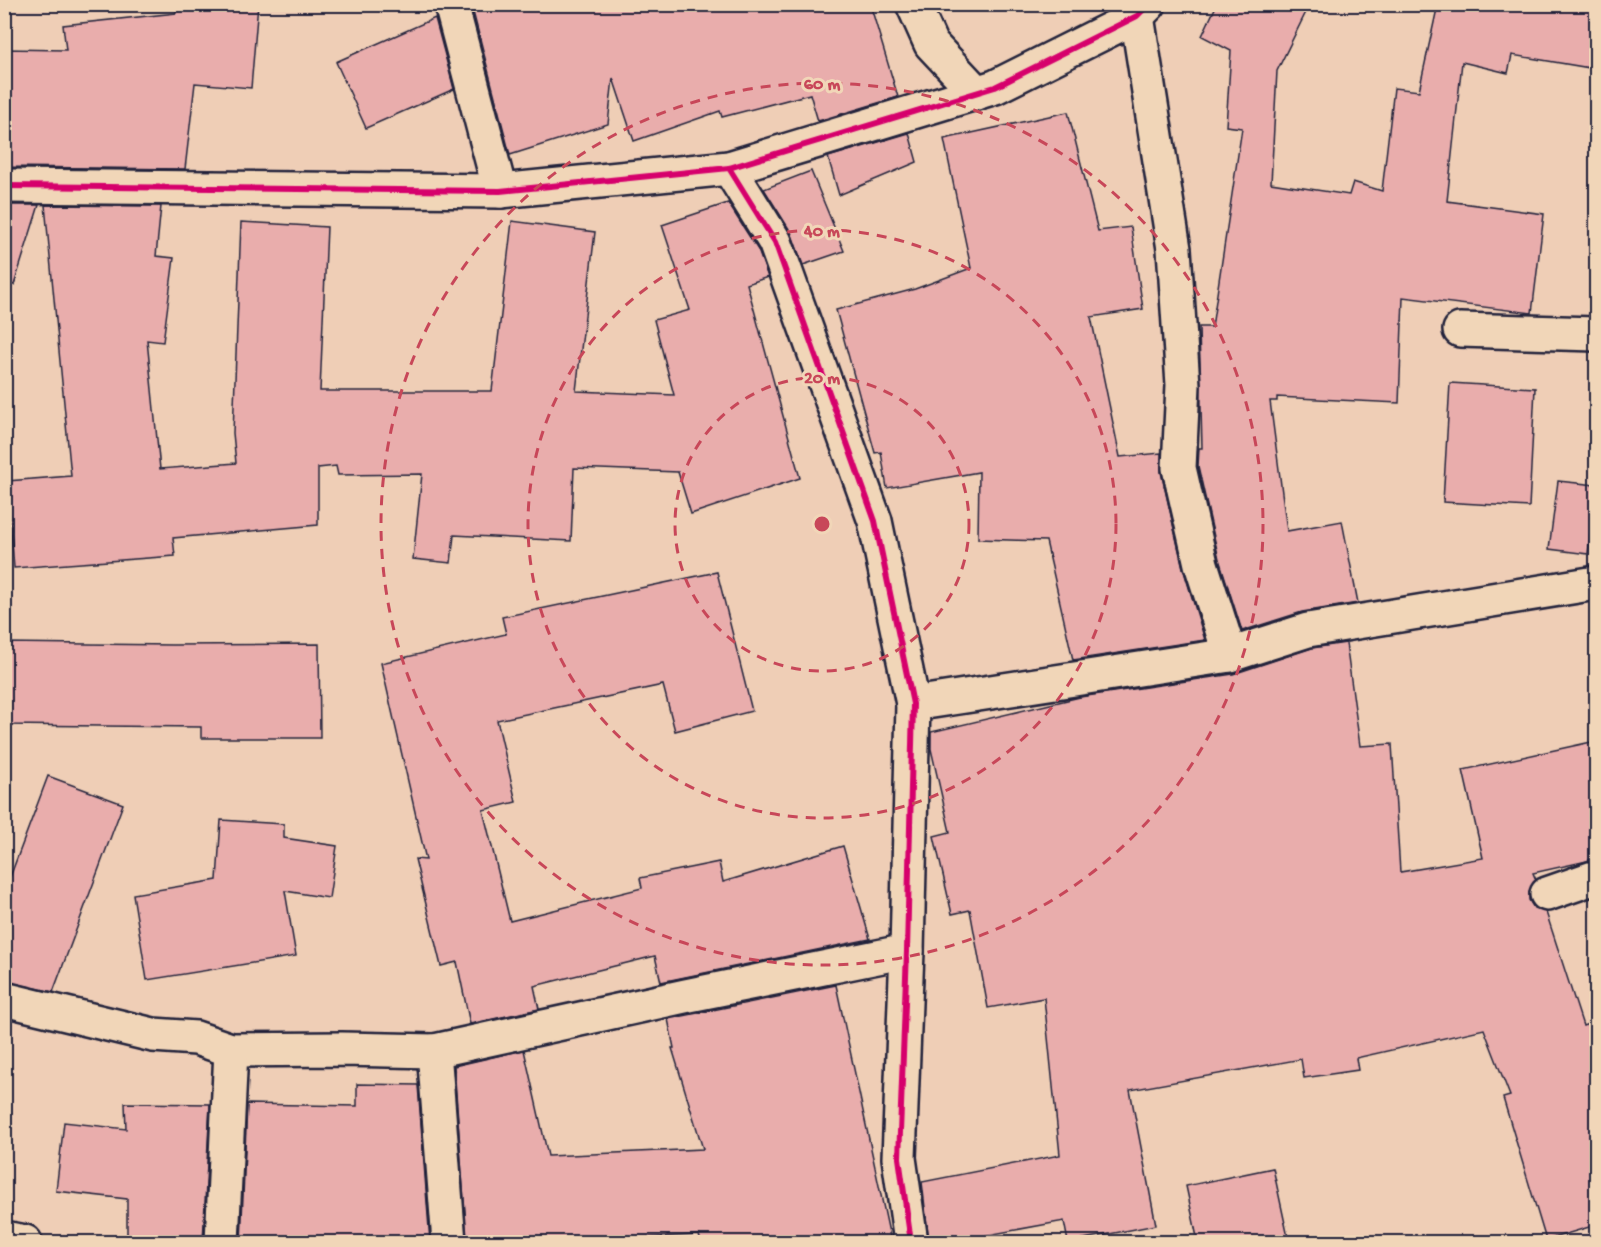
<svg xmlns="http://www.w3.org/2000/svg" width="1601" height="1247" font-family="'Gochi Hand',sans-serif">
  <style>
    .building { fill: #e9adac; stroke: #22223b; stroke-width: 1.5 }
    .lines { fill: none; stroke-linecap: round; stroke-linejoin: round }
    .minor-casing { stroke: #22223b; stroke-width: 38 }
    .minor { stroke: #f1d6b8; stroke-width: 33 }
    .cycleway-casing { stroke: #f1d6b8; stroke-width: 10 }
    .cycleway { stroke: #d6006c; stroke-width: 6 }
    .ring { fill: none; stroke: #c84759; stroke-width: 3; stroke-dasharray: 10 8 }
    .centre { fill: #c84759; stroke: #f1d6b8; stroke-width: 3 }
    .ring-label { font-size: 18px; text-anchor: middle; font-weight: bold; fill: #c84759; stroke: #f1d6b8; stroke-width: 6; stroke-linejoin: round; paint-order: stroke }
  </style>
  <rect width="100%" height="100%" fill="#efceb6"/>
  <filter id="ink" filterUnits="userSpaceOnUse"><feTurbulence type="fractalNoise" baseFrequency=".0167" numOctaves="2"/><feDisplacementMap in="SourceGraphic" scale="12" xChannelSelector="R" yChannelSelector="G"/><feConvolveMatrix kernelMatrix="1 2 1 2 8 2 1 2 1" color-interpolation-filters="sRGB"/></filter>
  <g filter="url(#ink)">
    <!-- building -->
    <g class="building">
      <polygon points="176,4 258,4 251,88 195,83 185,169 4,167 4,49 66,50 63,25 176,13"/>
      <polygon points="471,4 870,4 898,97 818,121 810,94 722,117 720,111 634,141 613,78 608,124 510,155"/>
      <polygon points="1217,4 1310,4 1277,71 1271,183 1349,195 1353,182 1382,191 1394,88 1419,91 1438,4 1596,4 1596,69 1512,55 1508,73 1462,62 1447,201 1544,214 1532,313 1403,297 1399,403 1277,397 1277,401 1270,401 1287,531 1342,521 1358,603 1302,612 1242,631 1219,559 1198,466 1199,448 1202,448 1199,327 1212,327 1242,128 1226,126 1231,51 1202,36"/>
      <polygon points="435,18 454,89 366,128 336,62"/>
      <polygon points="1068,112 1098,231 1131,227 1143,309 1091,317 1120,457 1161,453 1161,472 1183,568 1205,640 1073,660 1046,541 978,539 979,472 887,488 881,452 875,453 836,310 915,289 971,268 944,139"/>
      <polygon points="909,133 917,162 839,195 828,157"/>
      <polygon points="811,171 844,251 803,265 791,232 764,189"/>
      <polygon points="728,203 758,250 768,277 747,284 800,478 691,514 678,472 574,468 571,541 454,535 451,563 413,559 422,474 338,475 336,466 318,468 318,525 173,538 175,556 14,568 7,481 71,476 45,205 161,206 156,256 174,258 163,342 147,340 160,469 236,463 233,433 241,222 327,227 320,391 492,391 512,221 595,232 576,391 674,395 654,320 690,310 662,225"/>
      <polygon points="4,205 39,205 14,285 4,284"/>
      <polygon points="1450,383 1535,388 1529,507 1443,502"/>
      <polygon points="1558,481 1596,485 1588,554 1549,549"/>
      <polygon points="717,572 752,711 675,731 663,685 497,720 516,802 483,810 510,921 642,888 640,878 719,862 723,882 843,846 870,939 661,982 655,956 534,986 539,1009 470,1024 457,962 441,966 415,859 426,860 381,663 506,634 502,617"/>
      <polygon points="4,643 172,645 319,644 320,738 201,738 201,727 4,725"/>
      <polygon points="1346,643 1360,746 1392,744 1400,872 1483,858 1463,770 1596,741 1596,859 1533,873 1536,880 1529,891 1529,900 1534,908 1546,912 1583,1026 1596,1021 1596,1225 1546,1240 1503,1098 1510,1096 1484,1029 1356,1058 1358,1070 1304,1078 1301,1059 1130,1090 1156,1225 1068,1242 1064,1221 950,1242 929,1242 922,1182 1060,1155 1044,998 988,1008 970,910 952,914 934,836 950,832 931,749 931,732 1080,697 1233,674 1312,648"/>
      <polygon points="48,776 123,804 53,992 4,981 4,893"/>
      <polygon points="221,820 284,824 284,838 337,846 329,898 285,891 296,956 147,980 133,894 217,880"/>
      <polygon points="836,985 891,1242 701,1242 699,1235 539,1242 467,1242 454,1066 524,1050 548,1156 703,1149 672,1048 674,1048 668,1019"/>
      <polygon points="357,1084 418,1085 430,1242 241,1242 247,1104 357,1106"/>
      <polygon points="125,1103 210,1104 203,1242 127,1242 127,1199 56,1191 64,1122 126,1129"/>
      <polygon points="1273,1168 1289,1242 1198,1242 1186,1186"/>
    </g>
    <g class="lines">
      <defs>
        <g id="minor">
          <polyline points="451,4 500,191"/>
          <polyline points="913,4 931,44 977,93"/>
          <polyline points="1137,16 1174,249 1183,385 1179,468 1201,564 1230,655"/>
          <polyline points="729,168 775,242 875,521 913,704 907,951 899,1158 911,1242"/>
          <polyline points="4,186 500,191 729,168 995,87 1137,16 1149,4"/>
          <polyline points="1460,330 1596,334"/>
          <polyline points="913,704 1230,655 1308,630 1596,583"/>
          <polyline points="1547,894 1596,877"/>
          <polyline points="4,999 153,1035 196,1038 231,1050 342,1049 434,1051 685,996 907,951"/>
          <polyline points="434,1051 449,1242"/>
          <polyline points="4,1238 25,1242"/>
          <polyline points="222,1242 231,1050"/>
        </g>
      </defs>
      <!-- minor casing -->
      <use href="#minor" class="minor-casing"/>
      <!-- minor -->
      <use href="#minor" class="minor"/>
      <defs>
        <g id="cycleway">
          <polyline points="729,168 775,242 875,521 913,704 907,951 899,1158 911,1242"/>
          <polyline points="4,186 500,191 729,168 995,87 1137,16 1149,4"/>
        </g>
      </defs>
      <!-- cycleway casing -->
      <use href="#cycleway" class="cycleway-casing"/>
      <!-- cycleway -->
      <use href="#cycleway" class="cycleway"/>
    </g>
  </g>
  <!-- distance rings -->
  <g class="ring">
    <circle cx="822" cy="524" r="147"/>
    <circle cx="822" cy="524" r="294"/>
    <circle cx="822" cy="524" r="441"/>
  </g>
  <circle cx="822" cy="524" r="9" class="centre"/>
  <g class="ring-label">
    <text x="822" y="89">60 m</text>
    <text x="822" y="236">40 m</text>
    <text x="822" y="383">20 m</text>
  </g>
  <!-- margin -->
  <rect width="1601" height="1247" fill="none" stroke="#f1d6b8" stroke-width="24"/>
  <rect x="12" y="12" width="1577" height="1223" fill="none" stroke="#22223b" stroke-width="2" filter="url(#ink)"/>
</svg>
